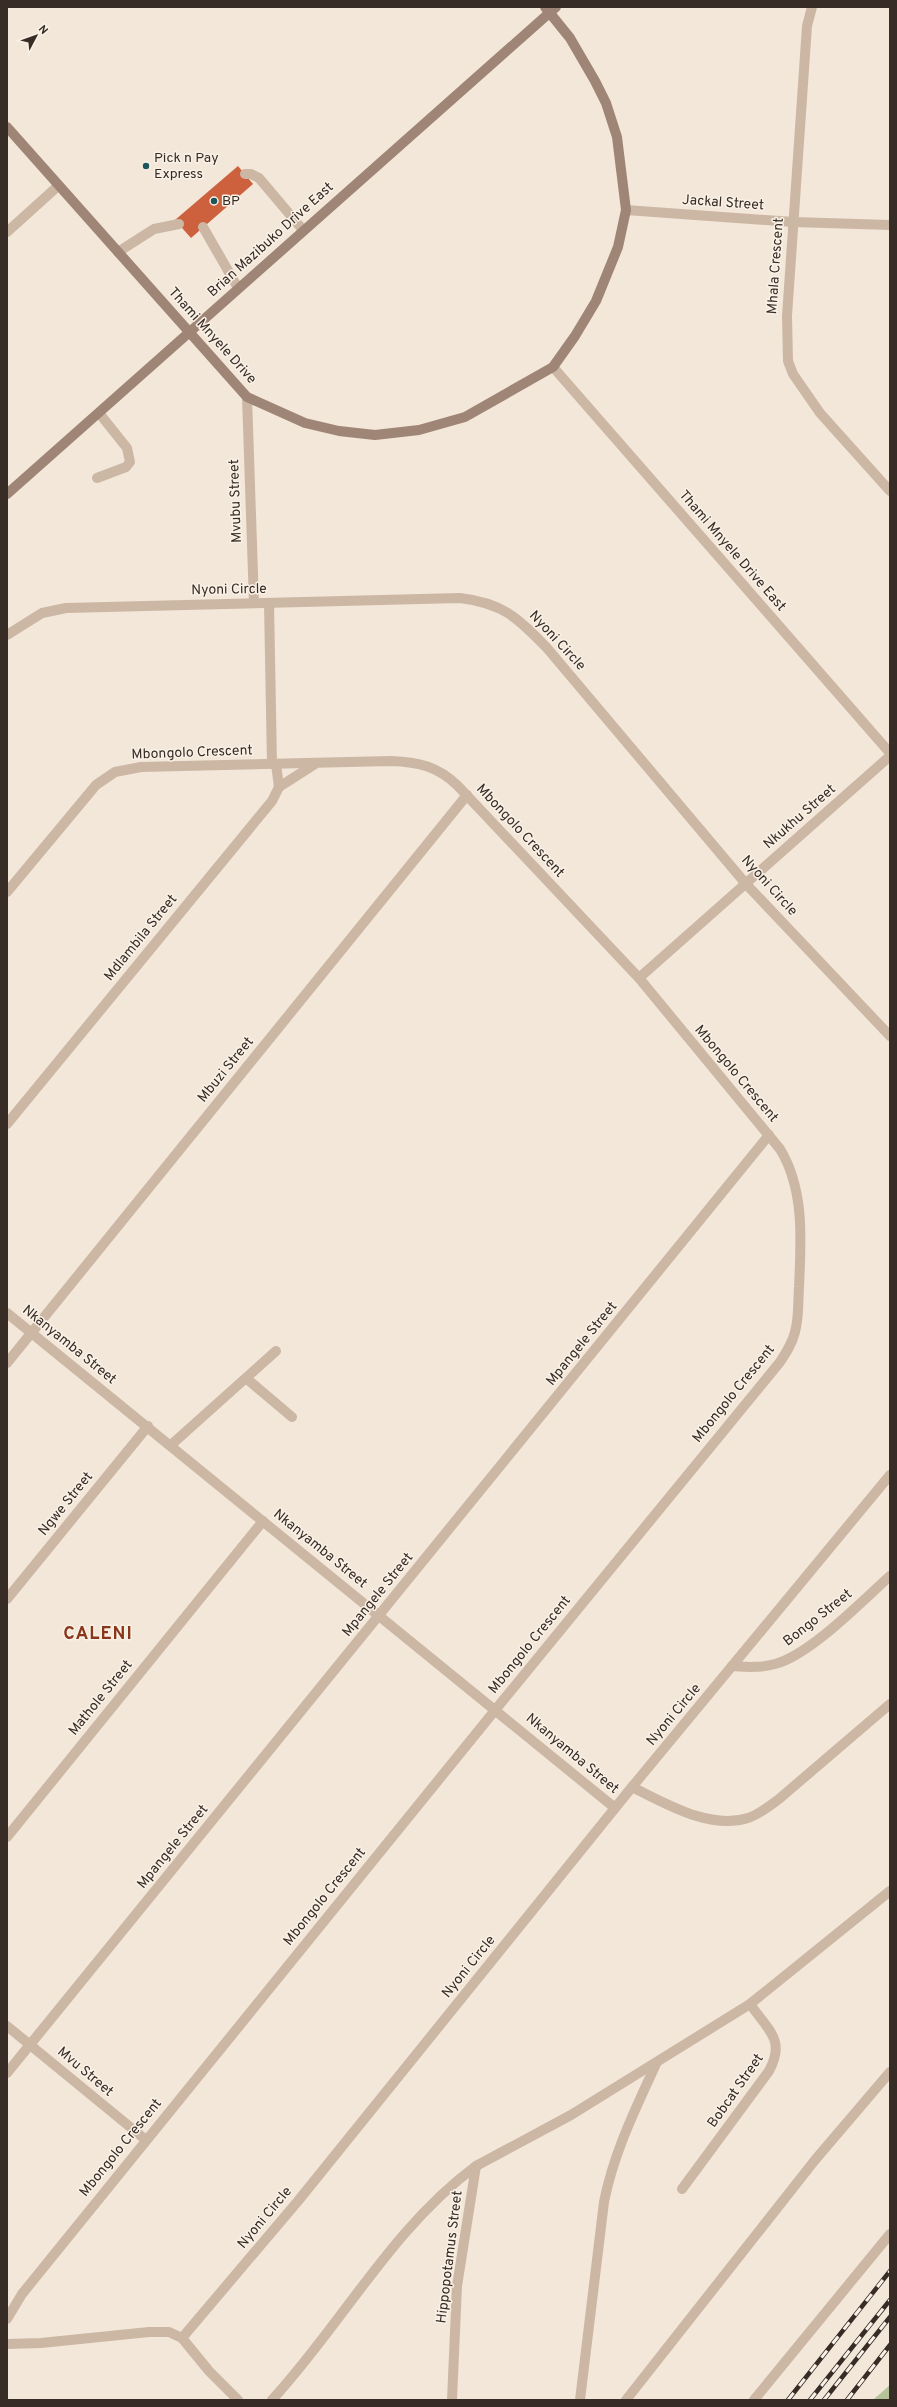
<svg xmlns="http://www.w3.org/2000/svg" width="897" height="2407" font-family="Overpass,sans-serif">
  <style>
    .forest { fill: url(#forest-firs) }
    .building { fill: #cd613d }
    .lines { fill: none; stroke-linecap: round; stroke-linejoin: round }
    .lane { stroke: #ccb7a4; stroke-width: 10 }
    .street { stroke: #ccb7a4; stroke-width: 10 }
    .secondary { stroke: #9f8576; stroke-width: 10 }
    .rail-casing { stroke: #372c26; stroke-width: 4.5 }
    .rail { stroke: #faf1e6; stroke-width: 3; stroke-dasharray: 9; stroke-linecap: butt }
    .poi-dot { fill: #1a565a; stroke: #faf1e6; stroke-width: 1.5 }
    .labels { text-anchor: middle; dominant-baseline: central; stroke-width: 3; stroke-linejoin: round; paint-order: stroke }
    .poi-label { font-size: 14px; fill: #372c26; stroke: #faf1e6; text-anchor: start }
    .street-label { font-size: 14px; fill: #372c26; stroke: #faf1e6 }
    .district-label { font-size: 18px; font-weight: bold; letter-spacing: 1px; fill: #8a361b; stroke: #faf1e6 }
  </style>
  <defs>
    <pattern id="forest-firs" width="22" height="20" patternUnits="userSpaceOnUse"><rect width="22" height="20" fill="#b4c398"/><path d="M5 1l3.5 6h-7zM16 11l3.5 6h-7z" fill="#939f7c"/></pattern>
  </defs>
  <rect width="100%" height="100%" fill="#f3e7d9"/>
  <!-- forest -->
  <polygon class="forest" points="890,2385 890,2400 873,2400"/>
  <!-- building -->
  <polygon class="building" points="238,166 253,184 191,238 175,220"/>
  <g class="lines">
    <!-- lane -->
    <g class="lane">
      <polyline points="245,174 251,174 259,178 303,230"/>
      <polyline points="203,227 238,288"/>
      <polyline points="118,252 154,229 179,224"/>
      <polyline points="97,478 126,467 130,462 127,448 99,413"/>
      <polyline points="247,1379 292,1417"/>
      <polyline points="171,1445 276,1351"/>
    </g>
    <!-- street -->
    <g class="street">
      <polyline points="812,7 807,26 787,316 788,361 793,374 820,413 890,491"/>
      <polyline points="626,210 793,222 890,225"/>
      <polyline points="7,232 58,186"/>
      <polyline points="553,367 890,753"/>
      <polyline points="247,397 254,603"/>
      <polyline points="269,603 272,764"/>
      <path d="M7,635L42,613L66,608L460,598C503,603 518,618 547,648L746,884L890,1036"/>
      <polyline points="279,787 315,764"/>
      <path d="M7,892L96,785L115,772L141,767L391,761C418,762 437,766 457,785L639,978L780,1149C805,1190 801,1241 799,1287C798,1302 799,1318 795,1332C792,1344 786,1353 780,1362L496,1709L22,2294L7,2319"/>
      <polyline points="639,978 890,756"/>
      <polyline points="7,1124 272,801 279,787 276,764"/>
      <polyline points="7,1313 615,1808"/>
      <polyline points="7,1363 467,795"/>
      <polyline points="7,1599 148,1426"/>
      <path d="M732,1666C747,1667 761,1668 775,1664C810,1655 862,1601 890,1576"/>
      <path d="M632,1787C665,1803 709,1830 748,1818C760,1814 769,1806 779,1799L890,1704"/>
      <polyline points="7,1837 263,1521"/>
      <polyline points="7,2026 146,2140"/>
      <polyline points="7,2073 769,1135"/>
      <path d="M682,2189L769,2071C786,2040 768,2030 750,2004"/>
      <polyline points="182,2338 298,2201 632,1787 890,1475"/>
      <polyline points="7,2344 41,2343 149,2332 169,2332 182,2338 209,2371 238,2400"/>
      <path d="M272,2400C342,2324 392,2228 476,2166L571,2115L750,2004L890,1891"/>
      <polyline points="452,2400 457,2286 476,2166"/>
      <path d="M580,2400L604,2202C614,2152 635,2110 656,2064"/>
      <polyline points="626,2400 815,2160 890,2072"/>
      <polyline points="754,2400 890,2234"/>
    </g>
    <!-- secondary -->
    <g class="secondary">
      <polyline points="7,127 247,397 305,423 339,431 375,435 419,430 465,417 553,367 575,336 596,301 618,247 626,210 617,137 606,103 595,81 570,38 545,7"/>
      <polyline points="7,494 556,7"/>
    </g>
    <defs>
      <g id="rail">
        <polyline points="788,2400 890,2271"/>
        <polyline points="810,2400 890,2300"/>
        <polyline points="824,2400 890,2317"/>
        <polyline points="847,2400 890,2345"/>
      </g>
    </defs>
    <!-- rail casing -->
    <use href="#rail" class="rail-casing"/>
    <!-- rail -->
    <use href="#rail" class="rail"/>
  </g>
  <!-- markers -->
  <g class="poi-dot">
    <circle cx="146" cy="166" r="4"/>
    <circle cx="214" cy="201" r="4"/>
  </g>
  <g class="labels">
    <!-- poi labels -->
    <g class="poi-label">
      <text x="154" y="158">Pick n Pay<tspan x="154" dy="16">Express</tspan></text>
      <text x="222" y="201">BP</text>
    </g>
    <!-- street labels -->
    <g class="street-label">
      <text transform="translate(723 203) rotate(4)">Jackal Street</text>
      <text transform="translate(271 240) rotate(-42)">Brian Mazibuko Drive East</text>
      <text transform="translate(776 266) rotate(-86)">Mhala Crescent</text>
      <text transform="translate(212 336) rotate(48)">Thami Mnyele Drive</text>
      <text transform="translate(236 501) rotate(-92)">Mvubu Street</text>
      <text transform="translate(732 551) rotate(49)">Thami Mnyele Drive East</text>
      <text transform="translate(229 590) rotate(-1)">Nyoni Circle</text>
      <text transform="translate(557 641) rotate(47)">Nyoni Circle</text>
      <text transform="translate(192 753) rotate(-2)">Mbongolo Crescent</text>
      <text transform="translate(800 817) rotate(-41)">Nkukhu Street</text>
      <text transform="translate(520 831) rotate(47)">Mbongolo Crescent</text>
      <text transform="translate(769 886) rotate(48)">Nyoni Circle</text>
      <text transform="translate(141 938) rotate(-51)">Mdlambila Street</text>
      <text transform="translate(226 1070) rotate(-51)">Mbuzi Street</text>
      <text transform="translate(736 1074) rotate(50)">Mbongolo Crescent</text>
      <text transform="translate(582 1344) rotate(-51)">Mpangele Street</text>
      <text transform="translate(69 1345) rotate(39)">Nkanyamba Street</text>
      <text transform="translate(734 1394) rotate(-51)">Mbongolo Crescent</text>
      <text transform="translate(66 1504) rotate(-51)">Ngwe Street</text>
      <text transform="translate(320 1549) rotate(39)">Nkanyamba Street</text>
      <text transform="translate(378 1595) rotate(-51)">Mpangele Street</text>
      <text transform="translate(818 1618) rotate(-38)">Bongo Street</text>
      <text transform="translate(530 1645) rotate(-51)">Mbongolo Crescent</text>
      <text transform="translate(101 1698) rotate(-51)">Mathole Street</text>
      <text transform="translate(674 1715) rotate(-50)">Nyoni Circle</text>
      <text transform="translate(572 1754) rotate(40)">Nkanyamba Street</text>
      <text transform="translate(173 1847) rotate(-51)">Mpangele Street</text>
      <text transform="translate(325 1897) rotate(-51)">Mbongolo Crescent</text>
      <text transform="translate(469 1967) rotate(-51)">Nyoni Circle</text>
      <text transform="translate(85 2072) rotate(40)">Mvu Street</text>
      <text transform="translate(736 2091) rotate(-55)">Bobcat Street</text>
      <text transform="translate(121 2148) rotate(-51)">Mbongolo Crescent</text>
      <text transform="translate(265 2218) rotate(-50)">Nyoni Circle</text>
      <text transform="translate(450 2257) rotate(-83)">Hippopotamus Street</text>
    </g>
    <!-- district labels -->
    <g class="district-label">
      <text x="98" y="1634">CALENI</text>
    </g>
  </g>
  <!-- border -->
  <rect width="897" height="2407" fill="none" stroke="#372c26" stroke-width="16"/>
  <!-- north arrow -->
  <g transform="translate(36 36) rotate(49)" stroke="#faf1e6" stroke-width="3" paint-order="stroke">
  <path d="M0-3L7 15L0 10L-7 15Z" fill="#372c26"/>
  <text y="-6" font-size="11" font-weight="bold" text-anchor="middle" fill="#372c26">N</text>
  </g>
</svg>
